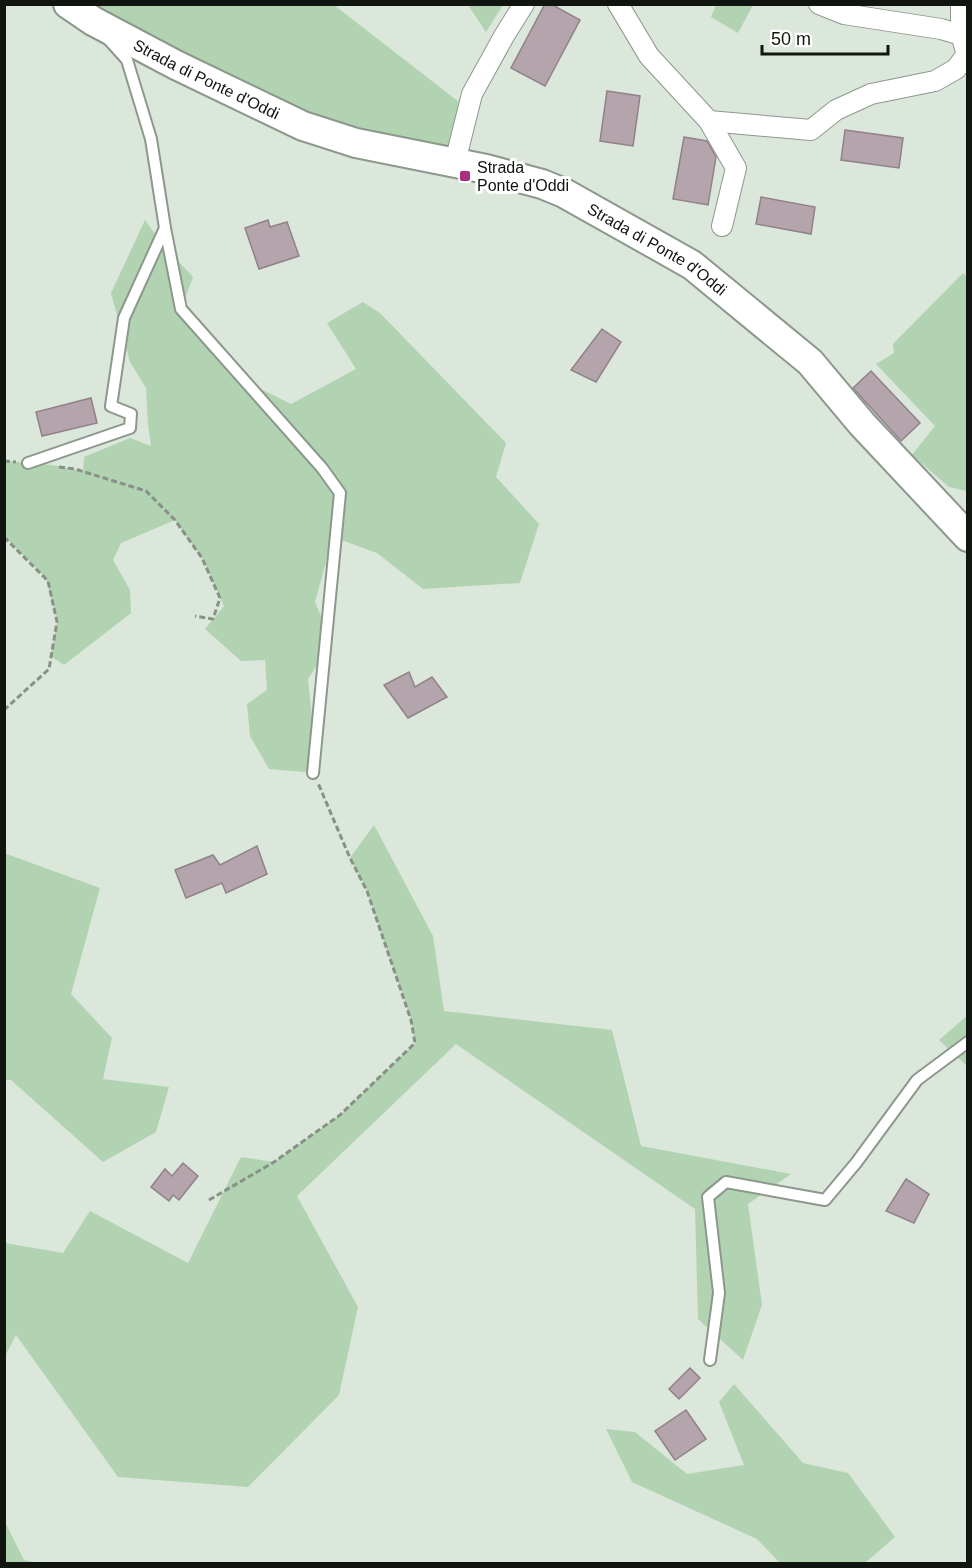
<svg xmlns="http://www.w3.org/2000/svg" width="972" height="1568" font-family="Helvetica,sans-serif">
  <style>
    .green { fill: #b2d3b2 }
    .building { fill: #b4a4ac; stroke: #918189; stroke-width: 1.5 }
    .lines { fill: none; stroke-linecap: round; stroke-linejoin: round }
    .lane-casing { stroke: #8c988c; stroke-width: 14 }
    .street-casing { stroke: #8c988c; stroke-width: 22 }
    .secondary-casing { stroke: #8c988c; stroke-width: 32 }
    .path { stroke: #879187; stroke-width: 3; stroke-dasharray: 6 3; stroke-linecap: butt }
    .lane { stroke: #fff; stroke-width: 10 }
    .street { stroke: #fff; stroke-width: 20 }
    .secondary { stroke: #fff; stroke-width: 28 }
    .poi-dot { fill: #ac2e7e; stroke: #fff; stroke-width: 2 }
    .labels { text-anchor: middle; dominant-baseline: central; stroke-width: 6; stroke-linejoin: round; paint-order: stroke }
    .street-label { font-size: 16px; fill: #101510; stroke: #fff }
    .poi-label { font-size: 16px; fill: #101510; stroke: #fff; text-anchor: start }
  </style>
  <rect width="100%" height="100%" fill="#dae7da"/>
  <!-- green -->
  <g class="green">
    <polygon points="68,5 334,5 468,109 455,162 356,143"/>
    <polygon points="468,5 503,5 486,32"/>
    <polygon points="716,5 716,4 753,5 738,33 711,17"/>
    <path d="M145,220L163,245L193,277L181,310L243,380L291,404L356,369L327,323L363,302L380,313L506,443L496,477L539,524L520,583L423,589L377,553L333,537L315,602L332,642L308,679L314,738L321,755L305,772L269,769L250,736L247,704L267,690L265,660L241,661L205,629L224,606L202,558L175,520L121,543L113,560L130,590L131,613L64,665L51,656L57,622L46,578L5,537L4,461C30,463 58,464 83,472L84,457L130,438L151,446L148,425L146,388L130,362L111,293Z"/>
    <polygon points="963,273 968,277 967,491 949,487 912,455 935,426 876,364 894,353 893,344"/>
    <polygon points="374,825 433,936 444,1011 612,1030 641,1146 791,1174 748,1204 762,1305 743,1360 698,1319 695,1209 456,1044 297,1196 358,1307 339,1395 248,1487 118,1477 16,1335 5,1356 5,1243 63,1253 90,1211 188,1263 241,1157 274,1162 340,1115 415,1043 411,1020 367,891 350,858"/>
    <polygon points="4,853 100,888 71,994 112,1038 103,1079 169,1087 156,1132 103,1162 11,1080 5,1080"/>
    <polygon points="967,1016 967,1066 939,1040"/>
    <polygon points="734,1384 803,1463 848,1473 895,1537 865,1563 780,1563 757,1539 632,1482 606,1429 635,1432 687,1474 744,1465 719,1402"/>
    <polygon points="4,1520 24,1560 40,1563 5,1563"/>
  </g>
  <!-- building -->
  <g class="building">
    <polygon points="545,4 551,4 580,20 545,86 511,68"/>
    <polygon points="607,91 640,96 633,146 600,141"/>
    <polygon points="845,130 903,138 899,168 841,160"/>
    <polygon points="684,137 707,141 716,157 708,205 673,199"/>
    <polygon points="761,197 815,207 811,234 756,224"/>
    <polygon points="268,220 270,227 287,222 299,256 259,269 245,228"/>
    <polygon points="602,329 621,342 596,382 571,370"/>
    <polygon points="871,371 920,423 901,441 853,388"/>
    <polygon points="91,398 97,423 42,436 36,412"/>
    <polygon points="409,672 415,687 432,677 447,697 408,718 384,685"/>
    <polygon points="257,846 267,874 226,893 222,883 186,898 175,870 213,855 220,865"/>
    <polygon points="183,1163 198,1176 179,1200 173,1195 169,1201 151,1187 165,1169 172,1176"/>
    <polygon points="906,1179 929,1194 914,1223 886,1211"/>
    <polygon points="690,1368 700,1378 679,1399 669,1389"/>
    <polygon points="686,1410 706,1439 675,1460 655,1431"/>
  </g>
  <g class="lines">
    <defs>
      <g id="lane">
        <polyline points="109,40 127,60 151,139 165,228 181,309 322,468 340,493 313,773"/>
        <polyline points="28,463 130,428 131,414 111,406 124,318 165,228"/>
        <polyline points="710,1360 719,1293 708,1197 726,1182 825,1200 856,1163 917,1080 968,1042"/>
      </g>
      <g id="street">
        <polyline points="618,4 649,56 709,121 736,168 722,226"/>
        <polyline points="819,4 844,14 941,29 961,35"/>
        <polyline points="709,121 811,130 836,110 871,94 935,81 956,69 967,54 961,35 961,4"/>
        <polyline points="455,162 472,94 504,36 524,4"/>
      </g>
      <g id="secondary">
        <path id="s1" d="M68,4L93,21L176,65L303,126L356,143L486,169L542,184L564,193L692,265L810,362L862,424L968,537"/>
      </g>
    </defs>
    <!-- lane casing -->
    <use href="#lane" class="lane-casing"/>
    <!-- street casing -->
    <use href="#street" class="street-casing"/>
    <!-- secondary casing -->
    <use href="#secondary" class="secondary-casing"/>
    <!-- path -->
    <g class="path">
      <polyline points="4,461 16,462"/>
      <polyline points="59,467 75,469 146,491 175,520 202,558 220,598 213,619 195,616"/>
      <polyline points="4,537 48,581 57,622 49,669 4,710"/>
      <polyline points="209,1200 274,1162 340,1115 415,1043 411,1020 367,891 350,858 318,783"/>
    </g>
    <!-- lane -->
    <use href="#lane" class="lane"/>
    <!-- street -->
    <use href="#street" class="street"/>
    <!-- secondary -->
    <use href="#secondary" class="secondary"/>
  </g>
  <!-- markers -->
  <rect class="poi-dot" x="459" y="170" width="12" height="12" rx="3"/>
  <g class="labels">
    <!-- street labels -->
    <g class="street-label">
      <text stroke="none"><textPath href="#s1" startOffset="158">Strada di Ponte d'Oddi</textPath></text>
      <text stroke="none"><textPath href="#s1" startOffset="644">Strada di Ponte d'Oddi</textPath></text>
    </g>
    <!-- poi labels -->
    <g class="poi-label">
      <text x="477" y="167">Strada<tspan x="477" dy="18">Ponte d'Oddi</tspan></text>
    </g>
  </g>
  <!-- border -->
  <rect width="972" height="1568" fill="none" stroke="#101510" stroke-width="12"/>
  <!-- scale -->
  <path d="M762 45v9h126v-9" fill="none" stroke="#101510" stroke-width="3"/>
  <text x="771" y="45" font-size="18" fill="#101510" stroke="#ffffff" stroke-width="4.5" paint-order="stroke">50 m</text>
</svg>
